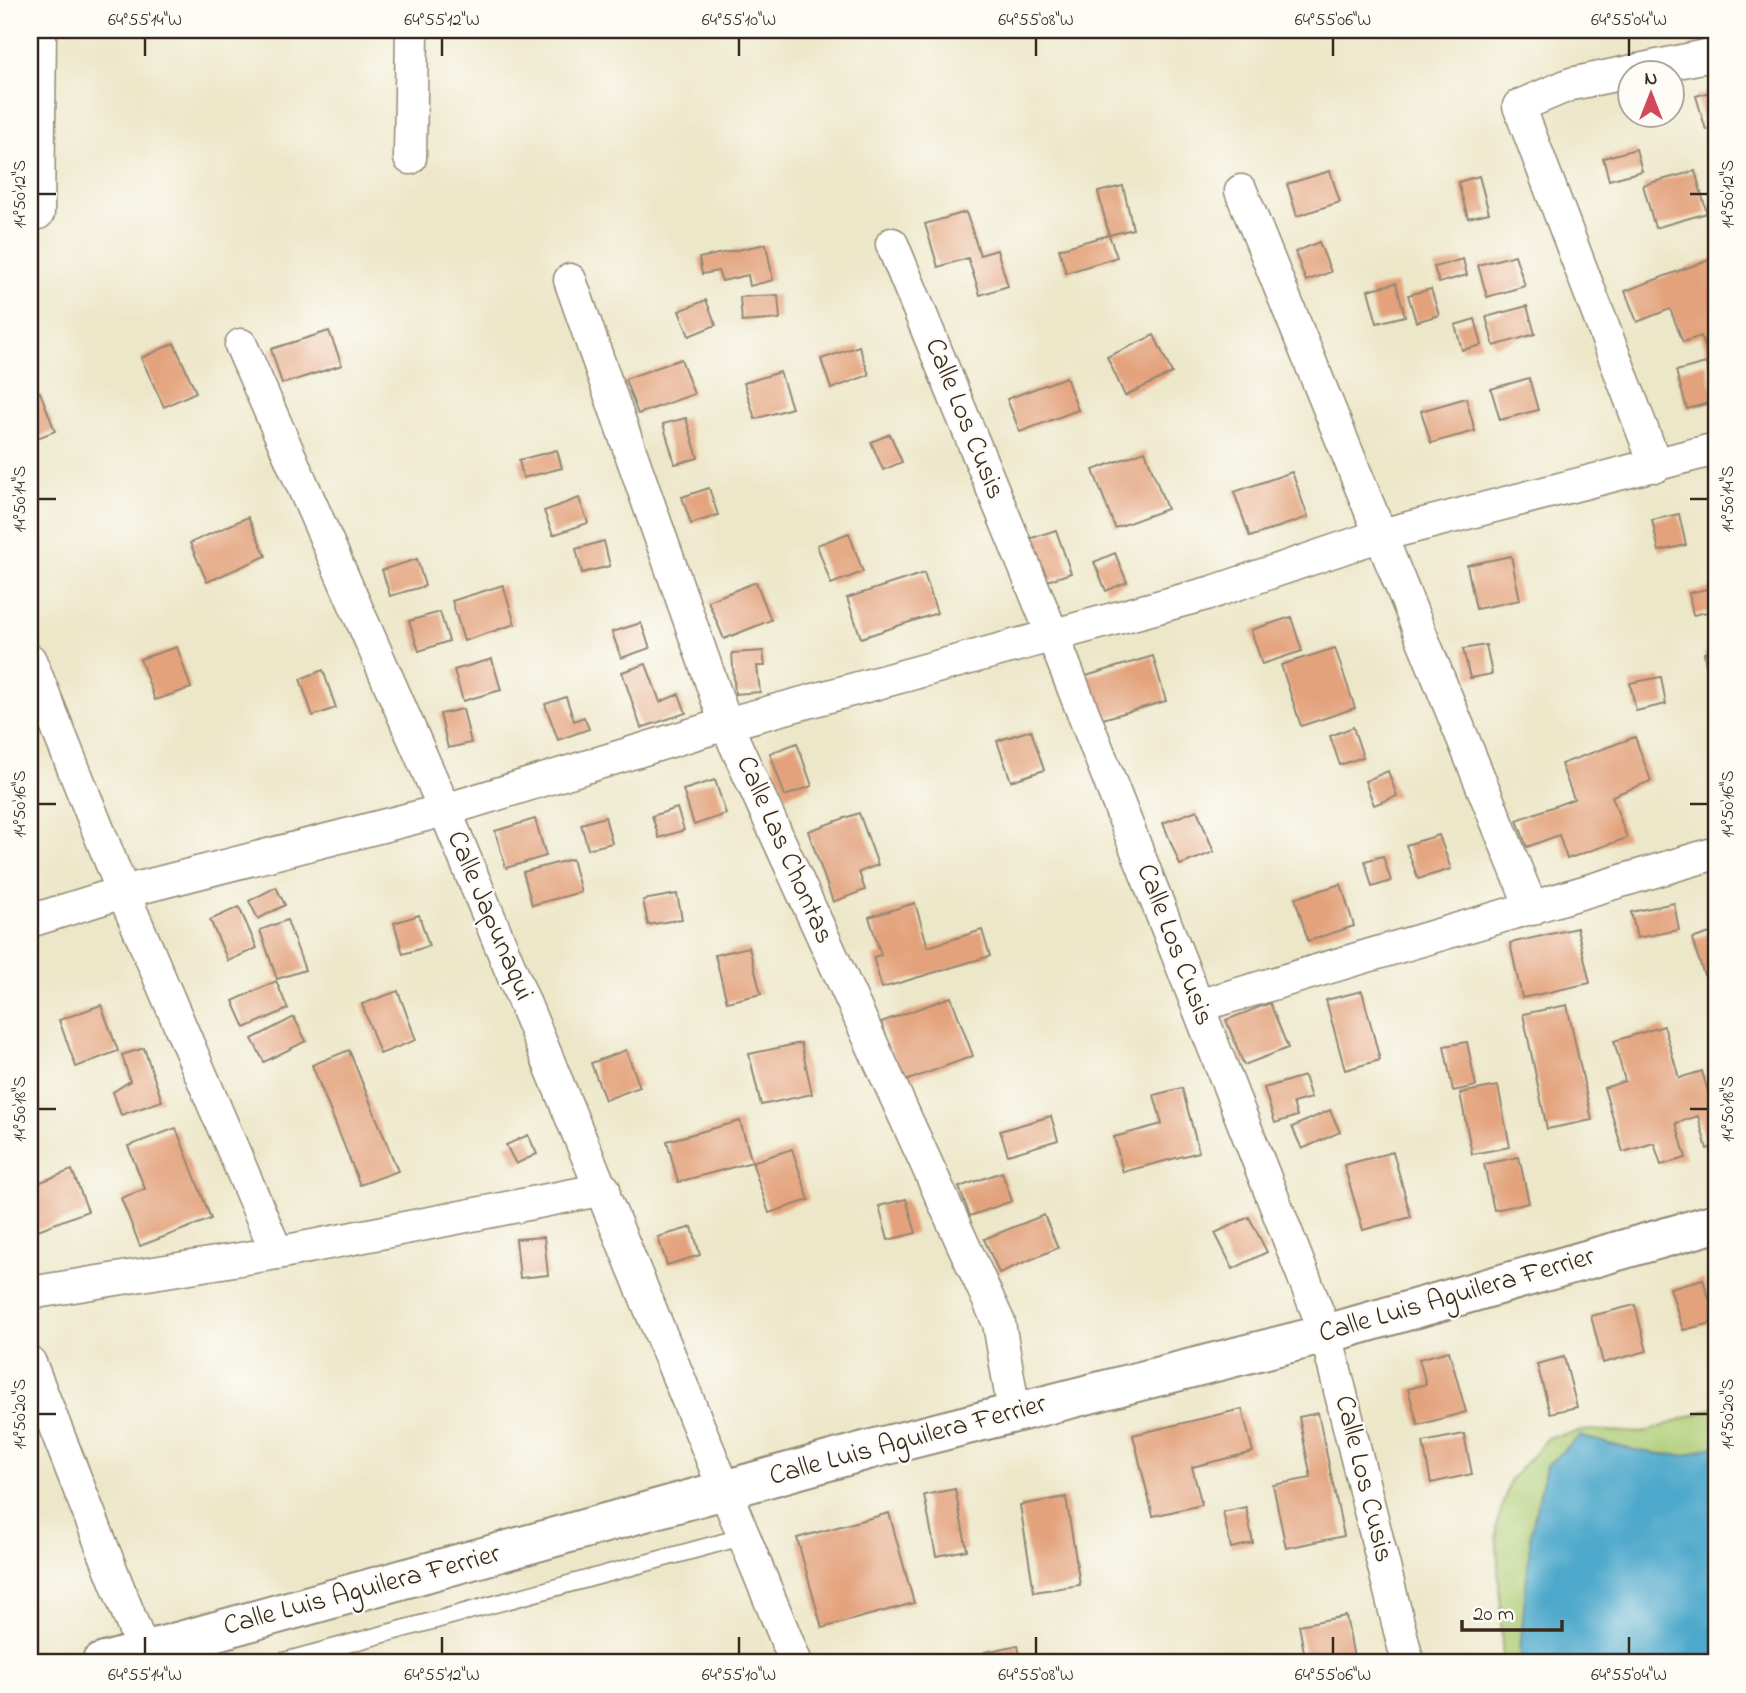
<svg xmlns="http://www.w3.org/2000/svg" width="1746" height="1693" font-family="'Indie Flower',sans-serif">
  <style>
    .green { fill: #abca71; stroke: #737a48; stroke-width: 2 }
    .water { fill: #4da8cb; stroke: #446974; stroke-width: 2 }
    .building { fill: #e3a27b }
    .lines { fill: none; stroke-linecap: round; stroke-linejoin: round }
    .lane-casing { stroke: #948874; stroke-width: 19 }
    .street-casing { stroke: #948874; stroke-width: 35 }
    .secondary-casing { stroke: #948874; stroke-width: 42 }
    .lane { stroke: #fff; stroke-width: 16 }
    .street { stroke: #fff; stroke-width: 32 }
    .secondary { stroke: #fff; stroke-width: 38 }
    .ticks { fill: none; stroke: #3b2a1e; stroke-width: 2.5 }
    .labels { text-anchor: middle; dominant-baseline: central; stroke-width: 5; stroke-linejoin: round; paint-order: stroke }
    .street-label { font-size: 28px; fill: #3b2a1e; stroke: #fdfcf7 }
    .neatline { fill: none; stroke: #3b2a1e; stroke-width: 2.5 }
    .ticks-label { font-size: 18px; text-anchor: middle; fill: #3b2a1e }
  </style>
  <rect width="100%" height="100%" fill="#fdfcf7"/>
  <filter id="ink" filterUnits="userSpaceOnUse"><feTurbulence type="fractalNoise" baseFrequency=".0143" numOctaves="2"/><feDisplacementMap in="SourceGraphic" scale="14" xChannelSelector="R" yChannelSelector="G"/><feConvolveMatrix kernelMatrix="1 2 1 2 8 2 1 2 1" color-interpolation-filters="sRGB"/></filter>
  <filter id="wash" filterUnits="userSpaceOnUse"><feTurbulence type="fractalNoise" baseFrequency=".00686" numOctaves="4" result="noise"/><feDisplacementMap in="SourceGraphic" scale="28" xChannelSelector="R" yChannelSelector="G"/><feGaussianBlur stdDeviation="1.57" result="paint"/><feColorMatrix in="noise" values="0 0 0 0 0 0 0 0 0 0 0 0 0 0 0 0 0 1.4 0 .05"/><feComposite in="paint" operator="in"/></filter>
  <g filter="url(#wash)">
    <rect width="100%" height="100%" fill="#ede7c9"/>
    <!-- green -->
    <polygon class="green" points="1716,1407 1716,1663 1503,1663 1496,1527 1510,1480 1549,1437 1589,1430 1643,1433"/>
    <!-- water -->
    <path class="water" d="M1580,1436C1614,1445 1649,1456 1685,1455C1696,1455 1705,1445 1716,1447V1663H1522L1520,1649L1531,1533L1546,1466Z"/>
    <g id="blocks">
      <!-- building -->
      <g class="building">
        <polygon points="1716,90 1716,127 1706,130 1696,96"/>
        <polygon points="1636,149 1642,171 1609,180 1603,158"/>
        <polygon points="1330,171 1340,202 1297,216 1287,184"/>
        <polygon points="1695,171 1707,213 1655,228 1643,185"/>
        <polygon points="1479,176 1489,213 1468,218 1458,182"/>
        <polygon points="1123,186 1133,229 1109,235 1098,192"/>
        <polygon points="966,212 980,255 997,250 1008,286 980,295 968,258 938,267 925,224"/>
        <polygon points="1109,235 1117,257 1066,273 1059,249"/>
        <polygon points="1319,242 1331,272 1306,281 1295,252"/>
        <polygon points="766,244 773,280 750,286 748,275 722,281 718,271 702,274 699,258"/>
        <polygon points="1515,255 1525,286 1487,297 1478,265"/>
        <polygon points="1716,257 1716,351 1708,355 1701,336 1683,342 1670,309 1637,322 1625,291"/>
        <polygon points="1463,259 1467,275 1439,283 1434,267"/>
        <polygon points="1396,283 1405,316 1377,323 1368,290"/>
        <polygon points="1431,289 1439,315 1416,322 1408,295"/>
        <polygon points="778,295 780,319 742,322 740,297"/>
        <polygon points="706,300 716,325 689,336 679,311"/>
        <polygon points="1527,306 1535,334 1494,346 1486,317"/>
        <polygon points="1475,319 1482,345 1462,350 1455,325"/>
        <polygon points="329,331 342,365 282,384 271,349"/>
        <polygon points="1154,335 1172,373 1125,396 1107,357"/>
        <polygon points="174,343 196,392 164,407 141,358"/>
        <polygon points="859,346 869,375 831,389 821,359"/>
        <polygon points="681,359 694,394 638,414 625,379"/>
        <polygon points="1706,363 1716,401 1687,409 1676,371"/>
        <polygon points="780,372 792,408 755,419 744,383"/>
        <polygon points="1066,377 1078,410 1020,432 1007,399"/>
        <polygon points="1529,378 1538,410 1500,420 1491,389"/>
        <polygon points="40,392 55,431 30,441 30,396"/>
        <polygon points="1466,398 1475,431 1431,443 1421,411"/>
        <polygon points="686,418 698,458 675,464 663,424"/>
        <polygon points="890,434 902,462 883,470 871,442"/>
        <polygon points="557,450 562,468 523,478 519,460"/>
        <polygon points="1145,451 1167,509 1115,528 1093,470"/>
        <polygon points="1292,472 1308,517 1250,537 1234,492"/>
        <polygon points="709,488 718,515 691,524 682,497"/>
        <polygon points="579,498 588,523 553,535 544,511"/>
        <polygon points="1679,514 1686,545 1659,551 1652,520"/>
        <polygon points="248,517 266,556 207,582 190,543"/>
        <polygon points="1056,530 1071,573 1044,582 1029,539"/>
        <polygon points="849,533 863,572 831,584 817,545"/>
        <polygon points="604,541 610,566 582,573 576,549"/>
        <polygon points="1115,553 1127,582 1106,591 1094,562"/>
        <polygon points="1511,556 1520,600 1476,609 1467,565"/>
        <polygon points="417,559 425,586 390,596 382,570"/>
        <polygon points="924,573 937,613 861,638 847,598"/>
        <polygon points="756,582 771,620 724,639 708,601"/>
        <polygon points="503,585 515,624 464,641 452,601"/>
        <polygon points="1716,587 1716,610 1693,615 1689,593"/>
        <polygon points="440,612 449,641 419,651 409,621"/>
        <polygon points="1291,617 1302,651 1262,664 1251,630"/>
        <polygon points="641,623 650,648 621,658 612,632"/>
        <polygon points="1486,645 1492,674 1470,678 1463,649"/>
        <polygon points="177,647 191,688 155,700 140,659"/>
        <polygon points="1335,648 1355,708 1301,726 1281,665"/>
        <polygon points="763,651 765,666 757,666 760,692 735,694 732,653"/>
        <polygon points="1716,651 1716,674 1708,675 1704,653"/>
        <polygon points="1153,656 1166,701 1099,720 1086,676"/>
        <polygon points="492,659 501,690 463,701 454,670"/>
        <polygon points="646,664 660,702 679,694 686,713 641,728 622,672"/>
        <polygon points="323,670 336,708 313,716 300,679"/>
        <polygon points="1661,677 1666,704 1636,711 1630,683"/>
        <polygon points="566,697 574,721 584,717 589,729 558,740 545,704"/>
        <polygon points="463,709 471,743 448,748 440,714"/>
        <polygon points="1353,727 1363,757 1340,765 1330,736"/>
        <polygon points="1031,730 1044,770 1011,781 997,741"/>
        <polygon points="1635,737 1651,781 1612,796 1627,838 1567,859 1559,835 1527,847 1517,820 1574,799 1561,764"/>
        <polygon points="797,743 812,786 785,796 770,753"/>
        <polygon points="1716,744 1716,762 1715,762 1711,745"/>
        <polygon points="1388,771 1397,796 1374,805 1365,781"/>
        <polygon points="715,780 726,814 694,825 683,790"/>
        <polygon points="677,808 684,830 659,838 652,816"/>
        <polygon points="1197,810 1214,852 1180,865 1163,823"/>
        <polygon points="859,813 878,865 859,872 865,890 833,902 808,831"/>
        <polygon points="605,817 612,843 588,849 581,824"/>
        <polygon points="535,819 546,856 506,868 495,831"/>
        <polygon points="1439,835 1451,869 1418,879 1406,845"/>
        <polygon points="1383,856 1391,881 1372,887 1365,861"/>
        <polygon points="572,859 581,892 532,905 523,872"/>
        <polygon points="1341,884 1354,926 1308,941 1295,898"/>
        <polygon points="276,887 285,905 258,919 249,901"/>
        <polygon points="677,894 682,919 648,925 643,900"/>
        <polygon points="915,903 928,947 982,930 990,956 882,988 873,957 881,955 869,917"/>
        <polygon points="1674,903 1679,930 1637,938 1631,912"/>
        <polygon points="239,907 257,948 228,961 210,920"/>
        <polygon points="419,915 429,946 403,954 394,923"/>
        <polygon points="287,920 305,970 277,979 260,930"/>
        <polygon points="1577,928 1590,983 1522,998 1510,943"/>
        <polygon points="1716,931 1716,971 1704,975 1692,939"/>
        <polygon points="749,947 761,994 727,1002 715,955"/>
        <polygon points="276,981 288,1009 245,1028 233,1001"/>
        <polygon points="398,991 416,1040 380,1054 362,1004"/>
        <polygon points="1362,991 1380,1060 1345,1070 1326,1000"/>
        <polygon points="951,997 973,1056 903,1082 881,1022"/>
        <polygon points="1270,1003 1288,1048 1244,1065 1226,1020"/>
        <polygon points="101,1005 118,1051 76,1067 59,1020"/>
        <polygon points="1567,1005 1592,1120 1547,1129 1523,1014"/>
        <polygon points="294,1017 306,1041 264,1062 252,1039"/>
        <polygon points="1664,1026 1679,1078 1702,1071 1716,1119 1716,1146 1707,1149 1698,1116 1676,1123 1686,1158 1661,1165 1654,1143 1623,1152 1604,1088 1625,1081 1614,1041"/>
        <polygon points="1467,1042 1476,1086 1453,1091 1444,1046"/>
        <polygon points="801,1043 812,1094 761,1105 749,1054"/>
        <polygon points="144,1048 162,1101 121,1115 113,1092 130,1081 122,1055"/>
        <polygon points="349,1050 398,1171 360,1185 312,1065"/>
        <polygon points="626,1050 640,1087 605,1100 591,1063"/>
        <polygon points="1304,1076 1311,1098 1293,1103 1297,1116 1275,1123 1264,1088"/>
        <polygon points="1498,1086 1510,1147 1472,1154 1460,1093"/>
        <polygon points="1182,1088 1199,1152 1123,1172 1114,1137 1162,1124 1154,1095"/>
        <polygon points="1330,1110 1340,1132 1302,1149 1292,1127"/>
        <polygon points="1051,1116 1058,1140 1008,1155 1000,1131"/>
        <polygon points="740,1121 752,1162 678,1182 667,1141"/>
        <polygon points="176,1128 211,1219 140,1246 121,1198 145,1189 128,1146"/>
        <polygon points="528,1135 537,1154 516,1164 506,1145"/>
        <polygon points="792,1149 809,1200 769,1213 752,1162"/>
        <polygon points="1393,1152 1411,1217 1363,1230 1344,1165"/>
        <polygon points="1519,1157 1529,1203 1494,1210 1484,1164"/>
        <polygon points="72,1170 88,1211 38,1230 30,1209 30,1186"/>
        <polygon points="1002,1172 1012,1201 970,1216 959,1187"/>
        <polygon points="906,1199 916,1233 888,1240 879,1206"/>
        <polygon points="1044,1215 1058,1248 999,1273 984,1239"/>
        <polygon points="1249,1217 1267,1252 1233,1269 1215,1233"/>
        <polygon points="692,1227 700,1255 667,1265 658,1237"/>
        <polygon points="544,1237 548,1275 520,1278 516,1239"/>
        <polygon points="1703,1279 1716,1322 1683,1330 1670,1288"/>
        <polygon points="1635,1305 1647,1351 1603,1363 1591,1316"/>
        <polygon points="1449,1351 1466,1412 1418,1425 1408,1389 1426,1384 1419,1359"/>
        <polygon points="1564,1357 1577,1407 1550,1413 1537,1364"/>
        <polygon points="1242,1409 1253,1452 1192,1467 1202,1505 1153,1516 1133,1435"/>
        <polygon points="1318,1413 1344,1536 1286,1548 1273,1485 1311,1478 1299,1417"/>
        <polygon points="1464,1434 1472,1474 1431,1483 1423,1442"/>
        <polygon points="955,1489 967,1550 936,1556 924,1495"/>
        <polygon points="1066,1497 1080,1585 1034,1592 1020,1505"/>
        <polygon points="1246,1507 1253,1543 1231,1548 1223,1512"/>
        <polygon points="889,1513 914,1603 822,1628 797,1538"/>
        <polygon points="1346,1616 1355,1663 1306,1663 1299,1625"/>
        <polygon points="1018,1645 1021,1663 987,1663 985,1652"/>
      </g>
    </g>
  </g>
  <g filter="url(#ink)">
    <use href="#blocks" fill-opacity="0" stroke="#948874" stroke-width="2"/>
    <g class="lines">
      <defs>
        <polyline id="lane" points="277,1663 742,1537"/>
        <g id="street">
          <polyline points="410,158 412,30"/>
          <polyline points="1241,191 1532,909"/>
          <polyline points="38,213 40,30"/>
          <polyline points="892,244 1053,636 1326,1334 1408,1663"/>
          <polyline points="570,280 726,724 999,1323 1014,1412"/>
          <polyline points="241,345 445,810 796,1663"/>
          <polyline points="1656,466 1519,106 1571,84 1716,54"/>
          <polyline points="30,660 123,892 277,1253"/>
          <polyline points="30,921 123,892 445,810 726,724 1213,592 1381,535 1716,449"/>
          <polyline points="1198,1006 1716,853"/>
          <polyline points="30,1293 277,1253 604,1189"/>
          <polyline points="30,1363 143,1651"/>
        </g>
        <polyline id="secondary" points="101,1663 868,1450 1326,1334 1716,1223"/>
      </defs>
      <!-- lane casing -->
      <use href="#lane" class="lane-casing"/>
      <!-- street casing -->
      <use href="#street" class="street-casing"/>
      <!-- secondary casing -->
      <use href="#secondary" class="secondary-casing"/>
      <!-- lane -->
      <use href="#lane" class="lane"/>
      <!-- street -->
      <use href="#street" class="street"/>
      <!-- secondary -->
      <use href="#secondary" class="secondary"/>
    </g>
  </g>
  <!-- ticks -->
  <path class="ticks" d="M145,38V56M442,38V56M739,38V56M1036,38V56M1333,38V56M1629,38V56M38,194H56M1690,194H1708M38,499H56M1690,499H1708M38,804H56M1690,804H1708M38,1109H56M1690,1109H1708M38,1414H56M1690,1414H1708M145,1637V1654M442,1637V1654M739,1637V1654M1036,1637V1654M1333,1637V1654M1629,1637V1654"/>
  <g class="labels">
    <!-- street labels -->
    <g class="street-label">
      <text transform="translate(964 419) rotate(68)">Calle Los Cusis</text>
      <text transform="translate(784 850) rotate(66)">Calle Las Chontas</text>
      <text transform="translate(489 916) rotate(67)">Calle Japunaqui</text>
      <text transform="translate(1174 945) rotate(69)">Calle Los Cusis</text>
      <text transform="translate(1457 1296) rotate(-16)">Calle Luis Aguilera Ferrier</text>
      <text transform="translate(908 1441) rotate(-15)">Calle Luis Aguilera Ferrier</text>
      <text transform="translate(1363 1479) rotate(76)">Calle Los Cusis</text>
      <text transform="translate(362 1591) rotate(-15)">Calle Luis Aguilera Ferrier</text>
    </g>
  </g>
  <!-- margin -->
  <rect width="1746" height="1693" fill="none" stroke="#fdfcf7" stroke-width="77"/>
  <!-- north arrow -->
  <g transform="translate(1651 94)"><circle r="33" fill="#fdfcf7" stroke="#afa8a0" stroke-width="2"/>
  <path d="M0-5L12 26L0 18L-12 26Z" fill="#d1495b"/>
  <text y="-10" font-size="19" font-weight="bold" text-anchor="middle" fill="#3b2a1e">N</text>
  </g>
  <!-- scale -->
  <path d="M1462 1620v10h100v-10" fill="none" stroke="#3b2a1e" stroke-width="3.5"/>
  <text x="1473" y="1620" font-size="21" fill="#3b2a1e" stroke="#fdfcf7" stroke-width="5" paint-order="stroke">20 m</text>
  <rect x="38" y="38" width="1670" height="1616" class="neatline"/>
  <g class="ticks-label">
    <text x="145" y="25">64°55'14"W</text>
    <text x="442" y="25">64°55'12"W</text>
    <text x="739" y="25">64°55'10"W</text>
    <text x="1036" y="25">64°55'08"W</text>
    <text x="1333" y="25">64°55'06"W</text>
    <text x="1629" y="25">64°55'04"W</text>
    <text transform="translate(19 194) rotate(-90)" y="6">14°50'12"S</text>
    <text transform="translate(1727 194) rotate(-90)" y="6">14°50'12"S</text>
    <text transform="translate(19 499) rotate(-90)" y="6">14°50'14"S</text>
    <text transform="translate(1727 499) rotate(-90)" y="6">14°50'14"S</text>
    <text transform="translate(19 804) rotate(-90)" y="6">14°50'16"S</text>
    <text transform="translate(1727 804) rotate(-90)" y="6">14°50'16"S</text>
    <text transform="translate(19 1109) rotate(-90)" y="6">14°50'18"S</text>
    <text transform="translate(1727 1109) rotate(-90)" y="6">14°50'18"S</text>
    <text transform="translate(19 1414) rotate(-90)" y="6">14°50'20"S</text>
    <text transform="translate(1727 1414) rotate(-90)" y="6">14°50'20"S</text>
    <text x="145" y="1680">64°55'14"W</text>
    <text x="442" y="1680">64°55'12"W</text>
    <text x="739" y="1680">64°55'10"W</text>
    <text x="1036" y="1680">64°55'08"W</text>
    <text x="1333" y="1680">64°55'06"W</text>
    <text x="1629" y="1680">64°55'04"W</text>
  </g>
</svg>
